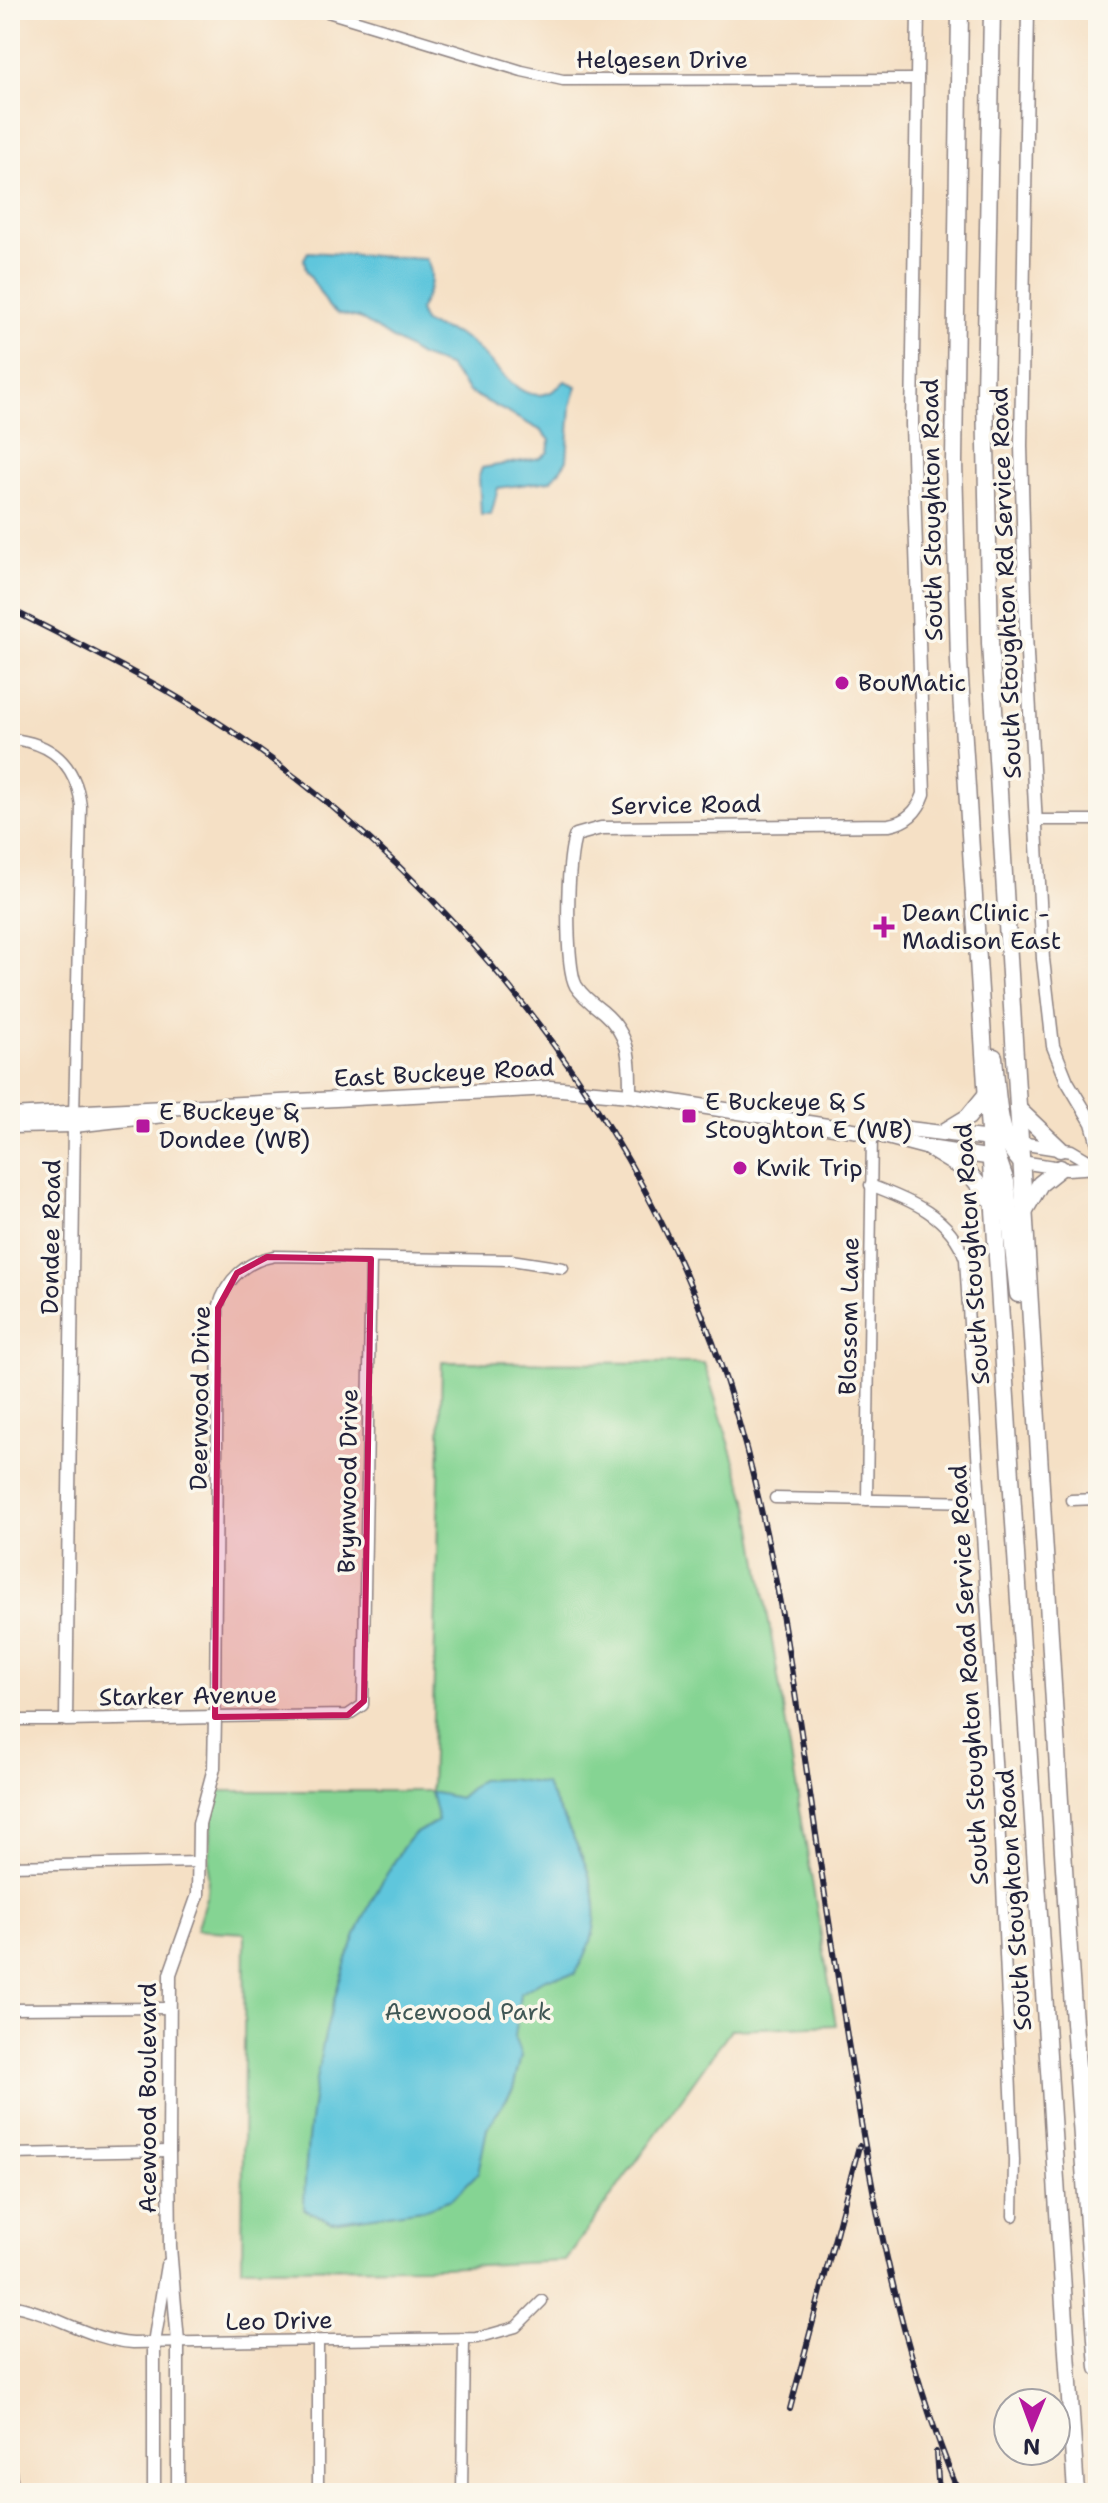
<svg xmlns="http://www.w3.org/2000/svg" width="1108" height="2503" font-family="'Shantell Sans',sans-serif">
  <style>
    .green { fill: #85d493; stroke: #547b67; stroke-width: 2 }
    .water { fill: #5fc6dc; stroke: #40748c; stroke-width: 2 }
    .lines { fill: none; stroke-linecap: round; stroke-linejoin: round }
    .minor-casing { stroke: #8c8180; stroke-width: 13 }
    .tertiary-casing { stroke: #8c8180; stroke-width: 15 }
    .secondary-casing { stroke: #8c8180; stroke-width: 17 }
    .primary-casing { stroke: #8c8180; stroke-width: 19 }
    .minor { stroke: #fff; stroke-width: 10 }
    .tertiary { stroke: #fff; stroke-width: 12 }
    .secondary { stroke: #fff; stroke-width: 14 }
    .primary { stroke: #fff; stroke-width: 16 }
    .rail-casing { stroke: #22223b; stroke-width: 6 }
    .rail { stroke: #fbf7ec; stroke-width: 3; stroke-dasharray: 9; stroke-linecap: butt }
    .marked { fill: #c2185b; fill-opacity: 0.2; stroke: #c2185b; stroke-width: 6; stroke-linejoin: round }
    .poi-dot { fill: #b5179e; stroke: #fbf7ec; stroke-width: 3 }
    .labels { text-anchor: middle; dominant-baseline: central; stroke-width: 7; stroke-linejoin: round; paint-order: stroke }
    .street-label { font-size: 24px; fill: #22223b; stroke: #fbf7ec }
    .poi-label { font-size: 24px; fill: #22223b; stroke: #fbf7ec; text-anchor: start }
    .park-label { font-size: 24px; fill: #405755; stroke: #fbf7ec }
  </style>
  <rect width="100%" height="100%" fill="#fbf7ec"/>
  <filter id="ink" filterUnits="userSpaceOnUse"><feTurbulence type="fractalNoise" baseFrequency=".0125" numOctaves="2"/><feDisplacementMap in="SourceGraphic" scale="16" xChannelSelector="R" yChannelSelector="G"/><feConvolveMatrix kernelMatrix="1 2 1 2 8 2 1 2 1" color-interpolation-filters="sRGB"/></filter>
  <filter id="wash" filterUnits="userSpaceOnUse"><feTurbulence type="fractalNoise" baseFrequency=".006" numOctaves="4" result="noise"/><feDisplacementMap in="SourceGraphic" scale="32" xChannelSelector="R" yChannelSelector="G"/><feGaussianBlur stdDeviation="1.8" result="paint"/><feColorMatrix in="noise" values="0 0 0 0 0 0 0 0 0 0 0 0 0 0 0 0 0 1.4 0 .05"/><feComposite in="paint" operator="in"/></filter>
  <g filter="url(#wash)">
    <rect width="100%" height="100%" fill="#f5e0c5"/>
    <!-- green -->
    <polygon class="green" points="442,1362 704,1363 750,1509 836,2025 731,2029 565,2261 442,2267 242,2268 245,1933 196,1930 207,1894 213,1804 216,1791 431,1791"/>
    <!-- water -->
    <g class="water">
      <path d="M308,252L426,259C437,278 428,293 419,311L424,323C437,329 454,331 466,339C496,360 526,423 565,381L577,386L571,406L567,460L560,470L550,481L498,488L491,515H481L479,476L482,468L540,458L548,452L550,440L542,431L469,392L448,366L420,356L359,318L337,313L329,307L306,270L304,259Z"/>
      <path d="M508,1779L545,1784C568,1829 609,1888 591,1941C588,1952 580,1963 575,1974L546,1978L520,1994L514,2037L521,2056L513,2089L487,2129L478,2173L452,2199L423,2209L332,2222L304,2209C306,2098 331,1961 391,1867C397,1858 403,1844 412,1836C419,1830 430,1826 438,1821L431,1792L459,1798L480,1780Z"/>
    </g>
  </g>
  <g filter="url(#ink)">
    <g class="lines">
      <defs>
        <g id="minor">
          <polyline points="321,10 522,71 563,80 918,79"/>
          <path d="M10,739C51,742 76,764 81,806L74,1118"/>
          <polyline points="1036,820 1098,820"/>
          <path d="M870,1185C910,1200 951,1216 965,1259L998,1794L1014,2160L1013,2216"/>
          <path d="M371,1259L363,1705L348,1715L215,1717L218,1308C226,1279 246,1261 275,1256L511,1260L563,1268"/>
          <polyline points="775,1498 978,1502"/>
          <polyline points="867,1500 872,1133"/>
          <polyline points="1071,1500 1098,1499"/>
          <polyline points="10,1720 66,1720"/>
          <polyline points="10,1866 199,1862"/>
          <polyline points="10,2009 169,2008"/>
          <polyline points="10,2154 169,2151"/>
          <path d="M10,2305C53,2312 88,2340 133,2343L477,2338L516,2327L542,2301"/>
          <polyline points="10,2466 14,2493"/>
          <polyline points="318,2493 318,2341"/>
          <polyline points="462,2493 464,2339"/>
        </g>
        <g id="tertiary">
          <polyline points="1028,10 1021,446 1026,635 1043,959 1053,1046 1067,1081 1092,1123 1098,1144"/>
          <path d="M630,1095C630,1060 631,1036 603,1012C594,1005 583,997 576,986C565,967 566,855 576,835L601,828L889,825C907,822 918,811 924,794L912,424L918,10"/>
          <polyline points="74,1125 66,1720 215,1717 214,1768 199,1824 198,1895 170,1974 169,2151 170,2247 178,2342 178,2493"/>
          <polyline points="1020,1143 1071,1151 1098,1167"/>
          <polyline points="1021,1162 1067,1169 1098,1167"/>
          <polyline points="154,2493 154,2343 167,2265"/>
        </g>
        <g id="secondary">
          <polyline points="10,1116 550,1088 630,1095 872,1133 929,1148 999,1159"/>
          <polyline points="10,1126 74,1125 164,1115"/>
          <polyline points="880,1132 909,1129 998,1140"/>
        </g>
        <g id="primary">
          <polyline points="960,10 954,462 959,662 1076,2493"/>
          <polyline points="992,10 985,395 990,643 1069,1950 1098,2368"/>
          <path d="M994,1057C997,1088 997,1137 1020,1161"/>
          <polyline points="1018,1109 1060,1149"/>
          <polyline points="945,1131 968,1117 986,1095"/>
          <polyline points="993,1144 1006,1182 1018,1294"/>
          <polyline points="929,1148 968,1172 991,1200"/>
          <polyline points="1025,1210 1040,1184 1060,1168"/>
        </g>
      </defs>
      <!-- minor casing -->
      <use href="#minor" class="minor-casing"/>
      <!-- tertiary casing -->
      <use href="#tertiary" class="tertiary-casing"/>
      <!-- secondary casing -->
      <use href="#secondary" class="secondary-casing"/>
      <!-- primary casing -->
      <use href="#primary" class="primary-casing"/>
      <!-- minor -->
      <use href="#minor" class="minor"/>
      <!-- tertiary -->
      <use href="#tertiary" class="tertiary"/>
      <!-- secondary -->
      <use href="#secondary" class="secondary"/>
      <!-- primary -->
      <use href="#primary" class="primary"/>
      <defs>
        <g id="rail">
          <path d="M10,609C93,651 177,692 253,746C481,907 663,1154 739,1423C787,1591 804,1768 832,1940C862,2128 885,2316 959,2493"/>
          <polyline points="790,2409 859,2146"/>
          <polyline points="936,2452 939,2493"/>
        </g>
      </defs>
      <!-- rail casing -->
      <use href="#rail" class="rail-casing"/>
      <!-- rail -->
      <use href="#rail" class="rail"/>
    </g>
  </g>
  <!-- marked area -->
  <path class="marked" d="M267,1257L371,1259L364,1701L348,1715L215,1717L218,1308L237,1273Z"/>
  <!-- markers -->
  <g class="poi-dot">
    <circle cx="842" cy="683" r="8"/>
    <path d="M880 915h8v8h8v8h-8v8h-8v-8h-8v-8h8z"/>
    <rect x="681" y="1108" width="16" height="16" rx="4"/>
    <rect x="135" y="1118" width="16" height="16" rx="4"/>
    <circle cx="740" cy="1168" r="8"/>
  </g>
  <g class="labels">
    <!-- street labels -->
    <g class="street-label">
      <text x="662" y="60">Helgesen Drive</text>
      <text transform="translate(932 510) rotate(-91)">South Stoughton Road</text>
      <text transform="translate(1006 583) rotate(-92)">South Stoughton Rd Service Road</text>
      <text transform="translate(686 805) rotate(-1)">Service Road</text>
      <text transform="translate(444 1073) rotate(-3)">East Buckeye Road</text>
      <text transform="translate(51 1237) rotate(-89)">Dondee Road</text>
      <text transform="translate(972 1254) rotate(-94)">South Stoughton Road</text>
      <text transform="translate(849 1316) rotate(-89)">Blossom Lane</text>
      <text transform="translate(200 1398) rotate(-89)">Deerwood Drive</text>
      <text transform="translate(348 1481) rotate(-89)">Brynwood Drive</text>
      <text transform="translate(969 1675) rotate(-93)">South Stoughton Road Service Road</text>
      <text transform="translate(188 1696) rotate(-1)">Starker Avenue</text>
      <text transform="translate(1014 1900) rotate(-94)">South Stoughton Road</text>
      <text transform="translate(148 2098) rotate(-90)">Acewood Boulevard</text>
      <text transform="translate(279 2321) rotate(-1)">Leo Drive</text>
    </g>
    <!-- poi labels -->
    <g class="poi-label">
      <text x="858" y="683">BouMatic</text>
      <text x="902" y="913">Dean Clinic -<tspan x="902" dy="28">Madison East</tspan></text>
      <text x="705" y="1102">E Buckeye &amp; S<tspan x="705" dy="28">Stoughton E (WB)</tspan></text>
      <text x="159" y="1112">E Buckeye &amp;<tspan x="159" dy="28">Dondee (WB)</tspan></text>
      <text x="756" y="1168">Kwik Trip</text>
    </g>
    <!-- park labels -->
    <g class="park-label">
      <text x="468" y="2012">Acewood Park</text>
    </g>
  </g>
  <!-- margin -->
  <rect width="1108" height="2503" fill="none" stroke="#fbf7ec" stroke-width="40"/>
  <!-- north arrow -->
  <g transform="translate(1032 2427) rotate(181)"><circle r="38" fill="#fbf7ec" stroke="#a4a2a5" stroke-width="2"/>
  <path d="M0-6L14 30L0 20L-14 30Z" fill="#b5179e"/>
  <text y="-12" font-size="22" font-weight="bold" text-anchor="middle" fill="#22223b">N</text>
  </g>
</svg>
